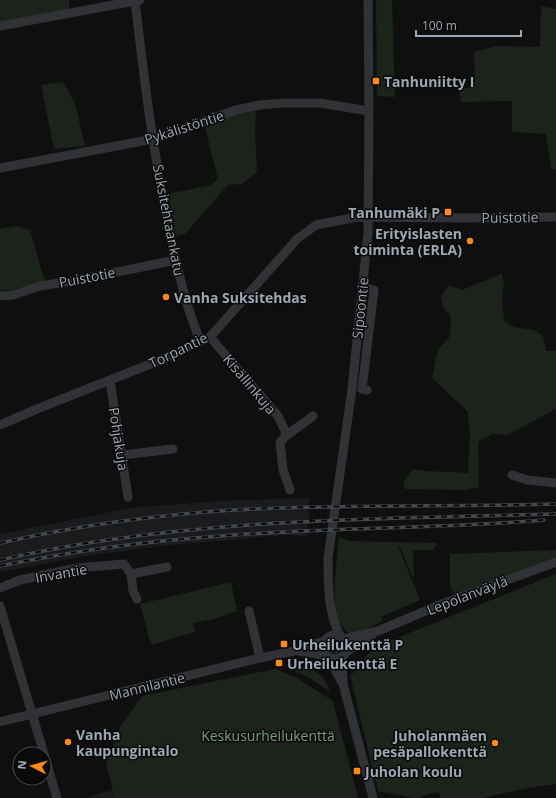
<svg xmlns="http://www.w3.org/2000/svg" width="556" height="798" font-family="'Open Sans',sans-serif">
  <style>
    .built { fill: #1a1b1d }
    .green { fill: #1b231b }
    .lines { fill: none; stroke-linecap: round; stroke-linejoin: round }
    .minor { stroke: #303236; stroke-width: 9 }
    .rail-casing { stroke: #44484d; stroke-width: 3.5 }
    .rail { stroke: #0a0a0b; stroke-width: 2; stroke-dasharray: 6; stroke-linecap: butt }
    .poi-dot { fill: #ff8a18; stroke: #0a0a0b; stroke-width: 1.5 }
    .labels { text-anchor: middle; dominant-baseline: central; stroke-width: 3; stroke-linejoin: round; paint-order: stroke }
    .poi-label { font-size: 14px; font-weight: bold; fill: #9ea8b3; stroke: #0a0a0b; text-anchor: start }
    .street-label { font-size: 14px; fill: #9ea8b3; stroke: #0a0a0b }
    .park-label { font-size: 14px; fill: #78a073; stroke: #0a0a0b }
  </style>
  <rect width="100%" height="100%" fill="#0f0f10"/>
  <!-- built -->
  <g class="built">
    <polygon points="310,498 307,536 285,535 161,546 85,556 0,572 0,534 130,508 218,501"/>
    <polygon points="113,789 115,798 84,798"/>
  </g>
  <!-- green -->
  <g class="green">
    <polygon points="0,0 69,0 69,10 0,23"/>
    <polygon points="376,0 392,0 395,97 377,96"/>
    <polygon points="541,6 556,9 556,169 551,169 546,134 512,132 512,101 461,102 459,88 475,88 474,52 496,46 540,47"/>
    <polygon points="63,82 75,103 85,146 54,149 41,85"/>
    <polygon points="256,111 255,131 257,172 242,184 228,185 185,234 176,236 168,194 211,185 218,179 205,128 233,115"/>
    <polygon points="16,226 30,230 45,282 11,290 0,290 0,229"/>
    <polygon points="502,274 504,283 502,299 504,321 514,327 534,330 543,336 546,351 556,351 556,409 507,435 492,434 478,442 479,487 466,490 405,489 403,482 413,469 425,471 468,473 470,438 468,412 432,378 438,350 450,336 451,317 443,307 441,296 449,285 462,290"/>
    <path d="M339,537L349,541L437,543L433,550H413L414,580L400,547L398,546L420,600L381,617L382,621L358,634L348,633C346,630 342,627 340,623C330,603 337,560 339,537Z"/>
    <polygon points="556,550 556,558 456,596 450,586 450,554"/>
    <path d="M556,574V784L533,787L482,798H440L439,792L422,796L421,798H412L378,791L350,675C359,671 360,663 366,656C372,650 380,646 387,642Z"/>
    <polygon points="231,582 237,611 214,619 193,623 195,632 151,645 140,604"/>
    <circle cx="334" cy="647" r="8"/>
    <path d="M291,665C311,667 324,672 330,692L308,677L286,667Z"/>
    <polygon points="275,669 297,678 333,701 358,798 115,798 106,764 120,727 142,696"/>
  </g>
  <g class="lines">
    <!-- minor -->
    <g class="minor">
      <path d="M135,0C146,98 159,198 184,293C188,310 195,326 200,342"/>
      <polyline points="0,26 140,0"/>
      <polyline points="0,168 153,139 236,110 260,105 283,103 320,103 369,111"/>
      <polyline points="362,287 374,290 362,389 367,390"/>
      <polyline points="0,296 13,295 40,286 78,280 176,260"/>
      <polyline points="210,337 278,416 287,435 313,416"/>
      <polyline points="110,381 128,497"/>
      <polyline points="0,425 37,409 168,357 210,337 297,239 316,225 357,217 463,218 556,217"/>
      <polyline points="287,435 280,442 283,470 290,490"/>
      <polyline points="122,455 173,449"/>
      <polyline points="512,475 527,480 556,483"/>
      <polyline points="131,574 133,591 137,599"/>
      <polyline points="0,588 20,580 77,568 124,564 131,574 167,567"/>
      <polyline points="0,606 44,754"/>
      <polyline points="249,611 260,658"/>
      <circle cx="335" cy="647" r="12"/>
      <path d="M340,636C328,611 328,586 328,558L352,389L368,233L369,111L368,0"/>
      <polyline points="344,639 378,631 442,604 556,562"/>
      <polyline points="298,651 325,655"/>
      <polyline points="345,653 372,635"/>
      <polyline points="342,657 343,684 373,798"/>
      <polyline points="329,658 341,681"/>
      <polyline points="0,722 260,658 294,651 324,641"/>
      <polyline points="44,755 57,798"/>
    </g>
    <defs>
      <g id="rail">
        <path d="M0,543C76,526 155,515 233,510C340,504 448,507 556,504"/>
        <path d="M0,560C182,518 370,519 556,514"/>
        <path d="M0,566C73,551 147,541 221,536C329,527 437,529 544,520"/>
      </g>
    </defs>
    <!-- rail casing -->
    <use href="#rail" class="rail-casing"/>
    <!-- rail -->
    <use href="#rail" class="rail"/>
  </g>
  <!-- markers -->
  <g class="poi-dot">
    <rect x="372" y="77" width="8" height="8" rx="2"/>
    <rect x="444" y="208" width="8" height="8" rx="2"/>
    <circle cx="470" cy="241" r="4"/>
    <circle cx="166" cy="297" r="4"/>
    <rect x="280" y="640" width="8" height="8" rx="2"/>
    <rect x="275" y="659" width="8" height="8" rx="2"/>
    <circle cx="68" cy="742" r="4"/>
    <circle cx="495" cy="743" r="4"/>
    <rect x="353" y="767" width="8" height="8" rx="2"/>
  </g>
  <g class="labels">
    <!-- poi labels -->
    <g class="poi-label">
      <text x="384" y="81">Tanhuniitty I</text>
      <text x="440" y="212" text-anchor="end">Tanhumäki P</text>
      <text x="462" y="233" text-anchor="end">Erityislasten<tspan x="462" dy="16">toiminta (ERLA)</tspan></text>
      <text x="174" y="297">Vanha Suksitehdas</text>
      <text x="292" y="644">Urheilukenttä P</text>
      <text x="287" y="663">Urheilukenttä E</text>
      <text x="76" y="734">Vanha<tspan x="76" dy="16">kaupungintalo</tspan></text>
      <text x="487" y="735" text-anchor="end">Juholanmäen<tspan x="487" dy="16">pesäpallokenttä</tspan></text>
      <text x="365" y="771">Juholan koulu</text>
    </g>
    <!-- street labels -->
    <g class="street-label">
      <text transform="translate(184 127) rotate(-18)">Pykälistöntie</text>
      <text transform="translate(510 217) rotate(-1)">Puistotie</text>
      <text transform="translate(169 220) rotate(79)">Suksitehtaankatu</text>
      <text transform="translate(87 277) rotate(-11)">Puistotie</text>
      <text transform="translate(360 308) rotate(-84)">Sipoontie</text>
      <text transform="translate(178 350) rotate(-26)">Torpantie</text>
      <text transform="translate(250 384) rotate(50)">Kisällinkuja</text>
      <text transform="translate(119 439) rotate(81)">Pohjakuja</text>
      <text transform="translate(61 573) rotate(-10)">Invantie</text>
      <text transform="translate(467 595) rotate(-21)">Lepolanväylä</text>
      <text transform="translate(147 686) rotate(-14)">Mannilantie</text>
    </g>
    <!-- park labels -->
    <g class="park-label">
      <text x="268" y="735">Keskusurheilukenttä</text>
    </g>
  </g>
  <!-- north arrow -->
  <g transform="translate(32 766) rotate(276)"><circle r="19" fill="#0a0a0b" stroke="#45494e"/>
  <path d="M0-3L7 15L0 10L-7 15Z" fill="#ff8a18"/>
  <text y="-6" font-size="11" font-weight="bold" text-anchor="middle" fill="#9ea8b3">N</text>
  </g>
  <!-- scale -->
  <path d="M416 30v6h105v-6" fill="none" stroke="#9ea8b3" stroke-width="2"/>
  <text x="422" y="30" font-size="12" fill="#9ea8b3" stroke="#0a0a0b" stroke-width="3" paint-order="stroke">100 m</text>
</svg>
